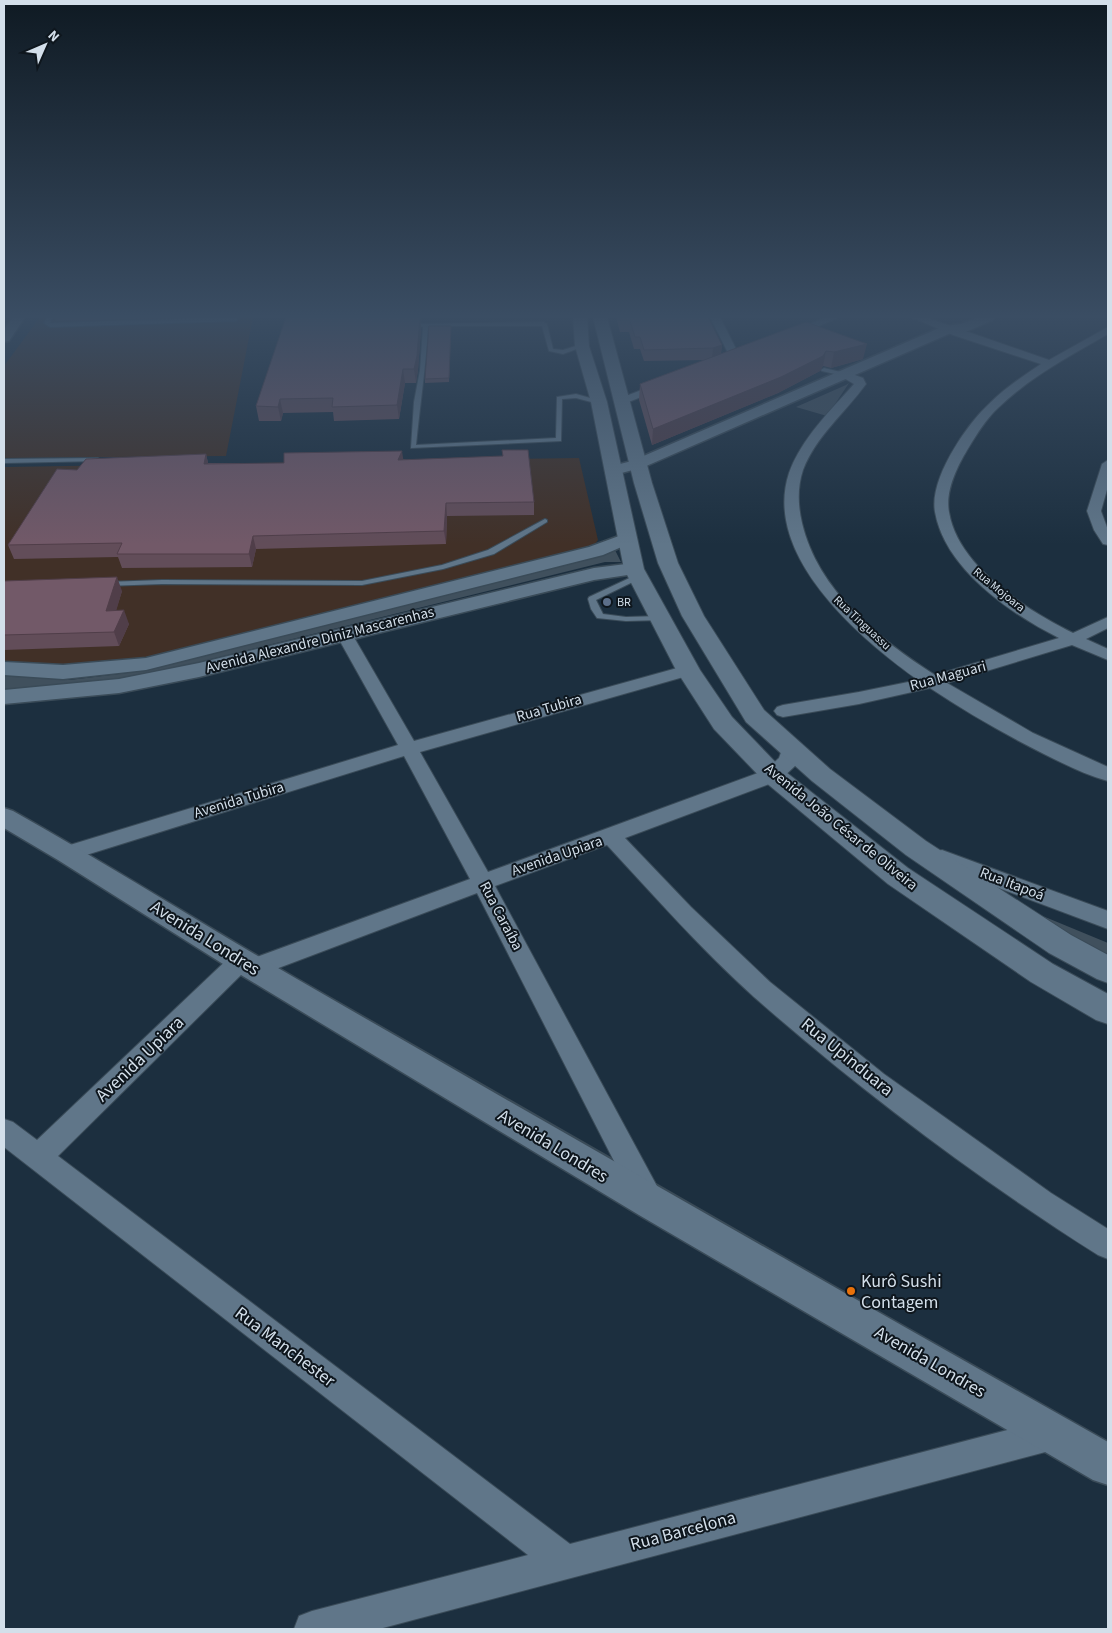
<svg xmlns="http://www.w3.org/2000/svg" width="1112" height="1633" font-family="'Source Sans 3',sans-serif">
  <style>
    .industrial { fill: #413027 }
    .green { fill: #40505d }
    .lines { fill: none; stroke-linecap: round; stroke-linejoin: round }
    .service-casing { stroke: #3a4b58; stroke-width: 2 }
    .minor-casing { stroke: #3a4b58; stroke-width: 2 }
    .tertiary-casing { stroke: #3a4b58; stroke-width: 3 }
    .secondary-casing { stroke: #3a4b58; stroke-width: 2 }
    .service { fill: #607689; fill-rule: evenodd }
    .minor { fill: #607689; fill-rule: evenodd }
    .tertiary { fill: #607689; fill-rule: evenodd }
    .secondary { fill: #607689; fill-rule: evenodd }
    .wall { fill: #624d59 }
    .shaded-wall { fill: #503e49 }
    .building { fill: #725968; stroke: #503e49 }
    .service-dot { fill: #5c6f8a; stroke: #0e161d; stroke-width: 2 }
    .food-dot { fill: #e8710a; stroke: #0e161d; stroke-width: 2 }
    .labels { text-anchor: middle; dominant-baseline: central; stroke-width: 4; stroke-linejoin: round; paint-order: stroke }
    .far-street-label { font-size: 12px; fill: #d3dfea; stroke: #0e161d }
    .far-poi-label { font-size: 12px; fill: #d3dfea; stroke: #0e161d; text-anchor: start }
    .street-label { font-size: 15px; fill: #d3dfea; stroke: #0e161d }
    .near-street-label { font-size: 18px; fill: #d3dfea; stroke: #0e161d }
    .near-poi-label { font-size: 18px; fill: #d3dfea; stroke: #0e161d; text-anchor: start }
  </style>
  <rect width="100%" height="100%" fill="#1c2f3f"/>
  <!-- industrial -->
  <g class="industrial">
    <polygon points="40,317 253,317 226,456 4,458 4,366"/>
    <polygon points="579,458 598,540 592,548 170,654 138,660 69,667 4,663 4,467"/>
  </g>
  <!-- green -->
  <g class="green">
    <polygon points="849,383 827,416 796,407 846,385"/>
    <polygon points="615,550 621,562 605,562 195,663 114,680 4,690 4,673 69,680 127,673 209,655"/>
    <polygon points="994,896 1108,943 1108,959"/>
  </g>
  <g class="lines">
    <defs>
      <g id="service">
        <polygon points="48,317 53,317 50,323 51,323 235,317 238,319 235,321 50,327 44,323"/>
        <path d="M544,322L547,324L553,349L563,350L582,344L585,346L563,354L549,351L542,326H428C426,366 420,405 416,445L556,438L557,397L576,394L601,401L602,402L599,404L576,398L562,399L561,441L411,448L414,402L420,370L423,327L419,326V324Z"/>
        <polygon points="824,368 845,373 846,374 843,376 822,371 821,370"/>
        <polygon points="98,458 101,460 100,461 4,463 4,459"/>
        <polygon points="545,519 547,520 547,522 494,554 443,569 362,585 162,584 106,586 102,584 106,582 162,580 362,581 442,565 488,550"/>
        <polygon points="638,574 641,574 641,578 596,600 603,614 626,617 660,616 664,618 663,620 626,621 597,618 591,609 588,599 589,597"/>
      </g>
      <g id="minor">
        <polygon points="710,317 720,317 740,357 739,359 735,360 730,357"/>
        <polygon points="826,317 840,317 793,337 785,337 784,335"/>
        <path d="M911,317H925L1049,360L1108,327V334C1070,356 1030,377 998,408C986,419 977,434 969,447C958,465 945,490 949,512C958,567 1027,610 1073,633L1108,617V628L1086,639L1108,649V660L1072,645L947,683L1033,733L1108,767V781C1086,775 1064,764 1044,754C1004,734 966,712 930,688L859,704L783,717L777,715L774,711L777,707L783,705L859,692L918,680C859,638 762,555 789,473C801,439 831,410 854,384L837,374L839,372H847L863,378L866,384C845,413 816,436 803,470C797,488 798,506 802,523C818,591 879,639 935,675L1059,638C1011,614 945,569 935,512C929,479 966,425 990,403C1005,388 1023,376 1041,364L953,335Z"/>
        <polygon points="665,381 671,384 669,386 626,403 622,405 616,401 618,399"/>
        <polygon points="1108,460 1108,486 1101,511 1108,530 1108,545 1103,544 1094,530 1087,511 1102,464"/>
        <path d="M344,629L350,631L352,634L414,741L688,665L694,666L697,670L694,674L420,752L488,872L766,770L779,758L784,744L791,742L798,744L800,748L795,766L780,780L625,838L691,907L770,982L884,1074L1051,1193L1108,1229V1259L1098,1255C978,1179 861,1091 754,997C702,950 655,897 607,845L495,886L658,1188L662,1198L658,1208L648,1212L638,1208L477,893L260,975L252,978L243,973L58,1156L570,1544L1053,1418L1064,1423L1069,1434L1064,1445L1053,1450L379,1629H294L299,1616L312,1611L528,1555L4,1147V1119L13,1122L37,1140L233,954L241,952L249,954L251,959L470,879L404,756L67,861L60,858L57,853L60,848L398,745L336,634L338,631Z"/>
        <polygon points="942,850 1108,911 1108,929 935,864 932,858 935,852"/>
      </g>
      <g id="tertiary">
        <polygon points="13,317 25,317 9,341 4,342 4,329"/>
        <polygon points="979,317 995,317 993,320 968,331 951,333 644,467 614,475 608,473 606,470 608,467 632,461 944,326 961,324"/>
        <polygon points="627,533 633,534 636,538 633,542 603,555 146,670 63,679 4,675 4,662 63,665 146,658 589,547"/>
        <polygon points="634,563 641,565 643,569 641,573 594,580 199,677 119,693 4,704 4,690 119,679 199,663 594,568"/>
        <path d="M4,808L13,811C109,865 202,924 297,979C567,1135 837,1289 1108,1442V1485L1093,1480L639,1215L231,969L58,860L4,828Z"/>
      </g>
      <g id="secondary">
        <polygon points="573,317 587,317 589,346 607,402 644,569 700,670 732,717 782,769 908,868 1053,964 1108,994 1108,1024 1096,1020 1031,982 888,884 764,781 714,729 676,670 624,569 591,402 575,346"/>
        <polygon points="593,317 607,317 652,483 678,563 704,616 764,710 830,769 926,841 1071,935 1108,955 1108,983 1097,979 1049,953 906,855 812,781 746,722 682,616 658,563 634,483"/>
      </g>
    </defs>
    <!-- service casing -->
    <use href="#service" class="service-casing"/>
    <!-- minor casing -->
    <use href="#minor" class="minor-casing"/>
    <!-- tertiary casing -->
    <use href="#tertiary" class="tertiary-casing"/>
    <!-- secondary casing -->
    <use href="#secondary" class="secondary-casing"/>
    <!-- service -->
    <use href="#service" class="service"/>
    <!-- minor -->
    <use href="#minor" class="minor"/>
    <!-- tertiary -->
    <use href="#tertiary" class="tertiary"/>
    <!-- secondary -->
    <use href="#secondary" class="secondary"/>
  </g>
  <!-- wall -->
  <g class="wall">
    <polygon points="54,317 210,317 56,321"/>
    <polygon points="420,317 421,330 418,370 416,383 405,383 399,419 334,421 333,412 283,413 281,421 259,421 256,406"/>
    <polygon points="616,317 708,317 722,345 721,354 806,322 863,359 831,368 823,366 820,371 778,393 652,445 639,400 640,384 705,360 644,361 640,349 634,349 629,332 620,332"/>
    <polygon points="451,326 449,382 425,383 425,379"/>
    <polygon points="206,454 208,463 284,463 403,459 534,502 534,515 447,516 446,544 256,549 252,567 122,568 118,557 14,559 8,545 77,470"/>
    <polygon points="4,581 122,591 116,610 129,624 119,646 4,650"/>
  </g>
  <!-- shaded-wall -->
  <g class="shaded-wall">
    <polygon points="420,317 421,330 418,370 416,383 414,369"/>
    <polygon points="867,344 863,359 831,368 834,352"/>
    <polygon points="722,345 720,356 712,360 713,348"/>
    <polygon points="826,351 823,366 820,371 778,393 652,445 653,429"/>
    <polygon points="403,369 405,383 399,419 397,405"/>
    <polygon points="280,399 283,413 281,421 278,407"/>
    <polygon points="402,451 404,464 398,460"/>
    <polygon points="206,454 209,467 204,464"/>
    <polygon points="446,503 447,516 446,544 444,531"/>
    <polygon points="253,536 256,549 252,567 249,554"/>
    <polygon points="117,577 122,591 112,625 106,611"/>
    <polygon points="124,610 129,624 119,646 114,632"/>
  </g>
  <!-- building -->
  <g class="building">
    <polygon points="286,317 420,317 417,356 414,369 403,369 397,405 332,407 333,398 280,399 278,407 256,406"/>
    <polygon points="619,317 708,317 722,345 713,348 644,350 640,337 635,337 630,321 620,321"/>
    <polygon points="806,322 867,344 834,352 826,351 823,356 781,377 653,429 640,384"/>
    <polygon points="429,326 451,326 449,378 425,379"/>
    <polygon points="502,450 528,450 534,502 446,503 444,531 253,536 249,554 117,554 122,543 8,545 57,469 77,470 86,459 206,454 204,464 284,463 284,453 402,451 398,460 503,456"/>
    <polygon points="117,577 106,611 124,610 114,632 4,635 4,602 5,601 4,601 4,581"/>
  </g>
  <!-- sky -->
  <linearGradient id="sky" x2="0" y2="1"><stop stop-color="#0f1a23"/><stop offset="0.58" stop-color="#3a4d63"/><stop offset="1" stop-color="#3a4d63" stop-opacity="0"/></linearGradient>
  <rect width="1112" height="545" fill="url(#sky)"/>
  <!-- markers -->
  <circle class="service-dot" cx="607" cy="602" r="5"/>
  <circle class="food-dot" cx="851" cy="1291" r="5"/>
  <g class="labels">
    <!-- far-street labels -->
    <g class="far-street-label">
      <text transform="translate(999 590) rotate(39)">Rua Mojoara</text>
      <text transform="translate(862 623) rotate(43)">Rua Tinguassu</text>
    </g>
    <!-- far-poi labels -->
    <g class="far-poi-label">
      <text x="617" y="602">BR</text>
    </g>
    <!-- street labels -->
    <g class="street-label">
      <text transform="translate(320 640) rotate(-14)">Avenida Alexandre Diniz Mascarenhas</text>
      <text transform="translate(948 676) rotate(-15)">Rua Maguari</text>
      <text transform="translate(549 708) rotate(-16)">Rua Tubira</text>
      <text transform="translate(239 800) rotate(-17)">Avenida Tubira</text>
      <text transform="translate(841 827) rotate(39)">Avenida João César de Oliveira</text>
      <text transform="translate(557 856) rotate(-19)">Avenida Upiara</text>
      <text transform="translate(1012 884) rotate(21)">Rua Itapoá</text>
      <text transform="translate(501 916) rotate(62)">Rua Caraíba</text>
    </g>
    <!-- near-street labels -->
    <g class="near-street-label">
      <text transform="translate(205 938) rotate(32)">Avenida Londres</text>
      <text transform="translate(847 1057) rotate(39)">Rua Upinduara</text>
      <text transform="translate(140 1059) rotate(-44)">Avenida Upiara</text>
      <text transform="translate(553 1146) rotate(31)">Avenida Londres</text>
      <text transform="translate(285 1347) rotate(37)">Rua Manchester</text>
      <text transform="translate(930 1362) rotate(30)">Avenida Londres</text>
      <text transform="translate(683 1531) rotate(-15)">Rua Barcelona</text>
    </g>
    <!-- near-poi labels -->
    <g class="near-poi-label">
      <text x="861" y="1281">Kurô Sushi<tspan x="861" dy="21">Contagem</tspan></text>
    </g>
  </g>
  <!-- border -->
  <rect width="1112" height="1633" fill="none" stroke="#d3dfea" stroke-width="10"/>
  <!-- north arrow -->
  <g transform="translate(45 45) rotate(45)" stroke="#0e161d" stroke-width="4" paint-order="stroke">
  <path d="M0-4L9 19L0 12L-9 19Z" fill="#d3dfea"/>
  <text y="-8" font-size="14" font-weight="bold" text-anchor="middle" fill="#d3dfea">N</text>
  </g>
</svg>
